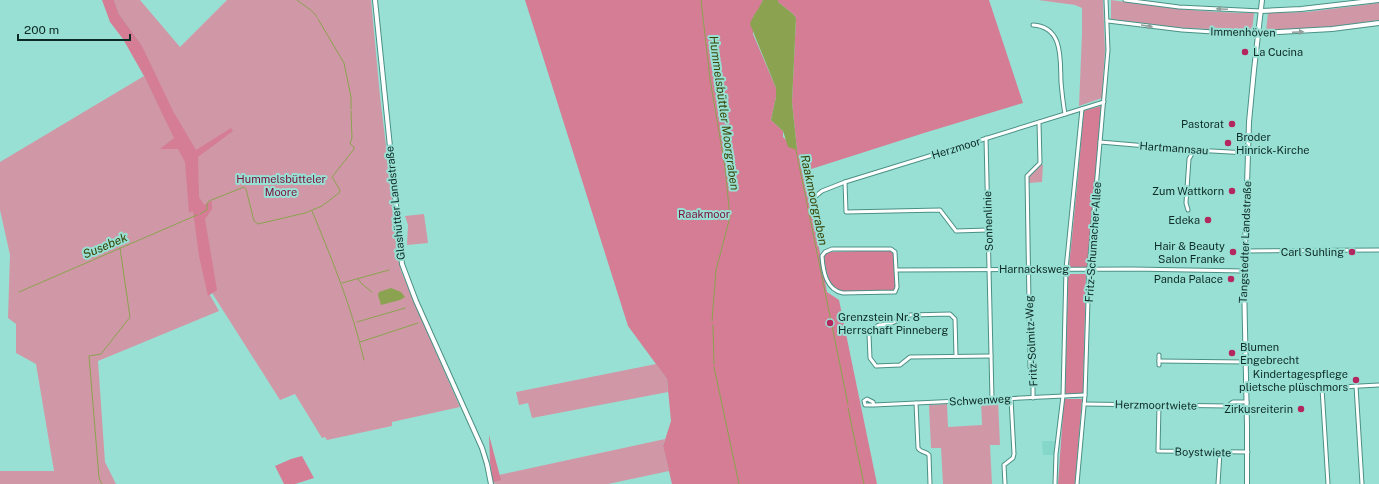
<svg xmlns="http://www.w3.org/2000/svg" width="1379" height="484" font-family="'Public Sans',sans-serif">
  <style>
    .built { fill: #85d7c9 }
    .green { fill: #d098a6 }
    .forest { fill: #d47d95 }
    .water { fill: #8ba251 }
    .lines { fill: none; stroke-linecap: round; stroke-linejoin: round }
    .stream { stroke: #8ba251; stroke-width: 1 }
    .minor-casing { stroke: #4a9085; stroke-width: 5 }
    .tertiary-casing { stroke: #4a9085; stroke-width: 6 }
    .minor { stroke: #fff; stroke-width: 3 }
    .tertiary { stroke: #fff; stroke-width: 4 }
    .oneway { fill: #929f9d }
    .poi-dot { fill: #b3265e; stroke: #99e0d4; stroke-width: 1.5 }
    .labels { text-anchor: middle; dominant-baseline: central; stroke-width: 4; stroke-linejoin: round; paint-order: stroke }
    .street-label { font-size: 11px; fill: #0c2a26; stroke: #99e0d4 }
    .poi-label { font-size: 11px; fill: #0c2a26; stroke: #99e0d4; text-anchor: end }
    .park-label { font-size: 11px; fill: #7a103c; stroke: #99e0d4 }
    .water-label { font-size: 12px; font-style: italic; fill: #374506; stroke: #99e0d4 }
  </style>
  <rect width="100%" height="100%" fill="#99e0d4"/>
  <!-- built -->
  <polygon class="built" points="1042,441 1055,441 1054,455 1043,455"/>
  <!-- green -->
  <g class="green">
    <polygon points="114,0 140,0 180,47 227,0 371,0 380,96 401,271 436,349 435,350 460,407 392,422 392,426 327,440 325,437 322,438 295,394 280,400 212,293 216,290 214,279 209,296 210,295 219,311 98,361 105,462 116,484 0,484 0,471 54,471 36,364 16,353 16,324 8,318 10,255 0,210 0,162 144,76 158,104 141,44 119,14"/>
    <polygon points="1038,0 1103,0 1105,50 1102,98 1079,106 1082,34 1082,8 1075,5"/>
    <path d="M1111,0C1159,7 1206,13 1254,13L1252,31L1164,27L1111,19Z"/>
    <polygon points="1379,3 1379,20 1329,27 1266,31 1268,13 1307,12"/>
    <polygon points="1041,165 1043,165 1042,182 1029,183 1029,177"/>
    <polygon points="424,214 428,243 407,245 408,225 405,216"/>
    <polygon points="656,364 667,379 668,392 532,418 528,403 519,405 516,392"/>
    <polygon points="998,401 1000,445 990,445 992,484 943,484 941,448 931,448 929,405 947,404 948,427 982,425 981,402"/>
    <polygon points="665,439 663,446 669,471 608,484 493,484 500,480 499,475"/>
  </g>
  <!-- forest -->
  <g class="forest">
    <polygon points="102,0 114,0 119,14 141,44 173,111 196,150 231,128 233,131 198,157 199,197 204,205 212,201 212,209 205,219 217,290 208,296 199,256 193,211 189,213 185,162 178,149 160,149 174,138 144,76 123,39 110,22"/>
    <polygon points="525,0 763,0 760,7 753,17 753,34 776,88 776,97 771,120 783,131 783,137 797,150 792,102 796,18 793,14 778,2 778,0 989,0 1023,103 924,133 805,171 827,292 839,300 877,484 672,484 663,446 671,421 667,379 628,326"/>
    <path d="M1101,106L1097,167L1088,268L1069,267C1074,215 1080,163 1083,111Z"/>
    <path d="M892,250L894,255L895,287L894,290L843,292C827,289 826,271 824,257L827,252Z"/>
    <polygon points="1068,274 1086,274 1083,393 1065,394"/>
    <polygon points="1064,399 1082,399 1075,484 1058,484"/>
    <polygon points="489,435 501,480 493,483 490,462"/>
    <polygon points="302,456 314,478 295,484 284,484 275,466 291,459"/>
  </g>
  <!-- water -->
  <g class="water">
    <path d="M763,0H778V2L793,14L796,18L792,102L797,150L788,147L783,131L771,120L776,97V88L750,24C753,15 759,9 763,0Z"/>
    <polygon points="391,288 401,292 405,297 400,300 381,305 378,295 379,292"/>
  </g>
  <g class="lines">
    <!-- stream -->
    <g class="stream">
      <path d="M297,0C303,5 314,11 317,17"/>
      <polyline points="701,0 710,79 725,167 730,217 716,270 712,321"/>
      <polyline points="318,19 344,63 351,97 351,109"/>
      <polyline points="796,150 848,404"/>
      <path d="M312,211C332,259 352,308 364,360"/>
      <polyline points="200,214 207,210 207,204 209,201 244,187 246,189 254,221 258,224 305,213 322,206 339,193 340,190 332,177 354,149 354,147 350,144 352,138 351,111"/>
      <polyline points="358,279 362,284 372,292"/>
      <polyline points="342,283 389,270"/>
      <polyline points="19,292 197,215"/>
      <polyline points="357,322 405,308"/>
      <polyline points="713,325 714,364"/>
      <polyline points="360,342 418,323"/>
      <polyline points="714,367 739,484"/>
      <polyline points="848,408 864,484"/>
      <polyline points="102,484 99,478 89,356 101,354 130,317 120,248"/>
    </g>
    <defs>
      <g id="minor">
        <polyline points="1125,0 1179,7 1261,11"/>
        <polyline points="1108,21 1182,30 1229,33 1259,33"/>
        <path d="M1033,25C1064,27 1060,60 1061,82C1062,93 1063,103 1065,114"/>
        <polyline points="986,138 992,399"/>
        <polyline points="1100,142 1194,150 1248,153"/>
        <polyline points="845,182 846,212 940,210 956,231 988,230"/>
        <polyline points="811,200 822,191 845,182 1104,102"/>
        <polyline points="1188,210 1186,203 1189,159 1194,150"/>
        <polyline points="1245,251 1379,250"/>
        <path d="M896,270L897,287L895,292L843,293C826,290 823,271 822,256L825,252L832,249H891L895,252L896,270L1133,269L1244,271"/>
        <polyline points="956,356 955,319 950,314 910,315 890,324 879,325 873,328 869,334 870,358 876,366 900,365 910,357 991,356"/>
        <polyline points="1159,361 1245,362"/>
        <polyline points="1159,365 1159,355"/>
        <polyline points="1356,386 1362,484"/>
        <polyline points="1033,398 1033,376 1030,367 1027,176 1040,163 1039,122"/>
        <path d="M916,403L918,448C921,453 926,451 929,455L930,484"/>
        <polyline points="1084,404 1228,406 1234,410 1247,410"/>
        <polyline points="874,405 865,405 864,401 867,399 873,402 874,405 1085,395"/>
        <polyline points="1159,405 1158,451 1248,452"/>
        <polyline points="1228,406 1233,402 1247,402"/>
        <polyline points="1005,484 1004,465 1013,458 1014,454 1011,399"/>
        <polyline points="1055,484 1056,454 1063,396 1066,269 1082,109"/>
        <polyline points="1077,484 1085,395 1089,269 1108,50 1106,0"/>
        <polyline points="1218,484 1220,452"/>
        <polyline points="1328,484 1322,388 1379,385"/>
      </g>
      <g id="tertiary">
        <polyline points="375,0 402,264 416,301 482,448 487,464 491,484"/>
        <polyline points="1261,11 1301,9 1379,0"/>
        <polyline points="1259,33 1332,29 1379,23"/>
        <polyline points="1247,484 1247,426 1244,280 1249,122 1254,70 1262,0"/>
      </g>
    </defs>
    <!-- minor casing -->
    <use href="#minor" class="minor-casing"/>
    <!-- tertiary casing -->
    <use href="#tertiary" class="tertiary-casing"/>
    <!-- minor -->
    <use href="#minor" class="minor"/>
    <!-- tertiary -->
    <use href="#tertiary" class="tertiary"/>
  </g>
  <!-- one-way arrows -->
  <defs><path id="oneway-solid" d="M-6-.8H1V-3.2L6.5 0L1 3.2V.8H-6Z"/></defs>
  <g class="oneway">
    <use href="#oneway-solid" transform="translate(1222 9) rotate(-177)"/>
    <use href="#oneway-solid" transform="translate(1147 26) rotate(9)"/>
    <use href="#oneway-solid" transform="translate(1298 32) rotate(-3)"/>
  </g>
  <!-- markers -->
  <g class="poi-dot">
    <circle cx="1245" cy="52" r="4"/>
    <circle cx="1232" cy="124" r="4"/>
    <circle cx="1228" cy="143" r="4"/>
    <circle cx="1232" cy="191" r="4"/>
    <circle cx="1208" cy="220" r="4"/>
    <circle cx="1233" cy="252" r="4"/>
    <circle cx="1352" cy="252" r="4"/>
    <circle cx="1231" cy="279" r="4"/>
    <circle cx="830" cy="323" r="4"/>
    <circle cx="1232" cy="353" r="4"/>
    <circle cx="1356" cy="380" r="4"/>
    <circle cx="1301" cy="409" r="4"/>
  </g>
  <g class="labels">
    <!-- street labels -->
    <g class="street-label">
      <text transform="translate(1243 32) rotate(1)">Immenhöven</text>
      <text transform="translate(956 148) rotate(-17)">Herzmoor</text>
      <text transform="translate(1174 148) rotate(4)">Hartmannsau</text>
      <text transform="translate(395 203) rotate(-96)">Glashütter Landstraße</text>
      <text transform="translate(988 221) rotate(-92)">Sonnenlinie</text>
      <text transform="translate(1093 242) rotate(-86)">Fritz-Schumacher-Allee</text>
      <text transform="translate(1245 242) rotate(-88)">Tangstedter Landstraße</text>
      <text x="1034" y="269">Harnacksweg</text>
      <text transform="translate(1031 341) rotate(-93)">Fritz-Solmitz-Weg</text>
      <text transform="translate(980 400) rotate(-3)">Schwenweg</text>
      <text transform="translate(1156 405) rotate(1)">Herzmoortwiete</text>
      <text transform="translate(1203 452) rotate(1)">Boystwiete</text>
    </g>
    <!-- poi labels -->
    <g class="poi-label">
      <text x="1253" y="52" text-anchor="start">La Cucina</text>
      <text x="1224" y="124">Pastorat</text>
      <text x="1236" y="137" text-anchor="start">Broder<tspan x="1236" dy="13">Hinrick-Kirche</tspan></text>
      <text x="1224" y="191">Zum Wattkorn</text>
      <text x="1200" y="220">Edeka</text>
      <text x="1225" y="246">Hair &amp; Beauty<tspan x="1225" dy="13">Salon Franke</tspan></text>
      <text x="1344" y="252">Carl Suhling</text>
      <text x="1223" y="279">Panda Palace</text>
      <text x="838" y="317" text-anchor="start">Grenzstein Nr. 8<tspan x="838" dy="13">Herrschaft Pinneberg</tspan></text>
      <text x="1240" y="347" text-anchor="start">Blumen<tspan x="1240" dy="13">Engebrecht</tspan></text>
      <text x="1348" y="374">Kindertagespflege<tspan x="1348" dy="13">plietsche plüschmors</tspan></text>
      <text x="1293" y="409">Zirkusreiterin</text>
    </g>
    <!-- park labels -->
    <g class="park-label">
      <text x="281" y="179">Hummelsbütteler<tspan x="281" dy="13">Moore</tspan></text>
      <text x="704" y="214">Raakmoor</text>
    </g>
    <!-- water labels -->
    <g class="water-label">
      <text transform="translate(724 113) rotate(82)">Hummelsbüttler Moorgraben</text>
      <text transform="translate(814 200) rotate(78)">Raakmoorgraben</text>
      <text transform="translate(105 246) rotate(-23)">Susebek</text>
    </g>
  </g>
  <!-- scale -->
  <path d="M18 34v6h112v-6" fill="none" stroke="#0c2a26" stroke-width="2"/>
  <text x="24" y="34" font-size="12" fill="#0c2a26" stroke="#99e0d4" stroke-width="3" paint-order="stroke">200 m</text>
</svg>
